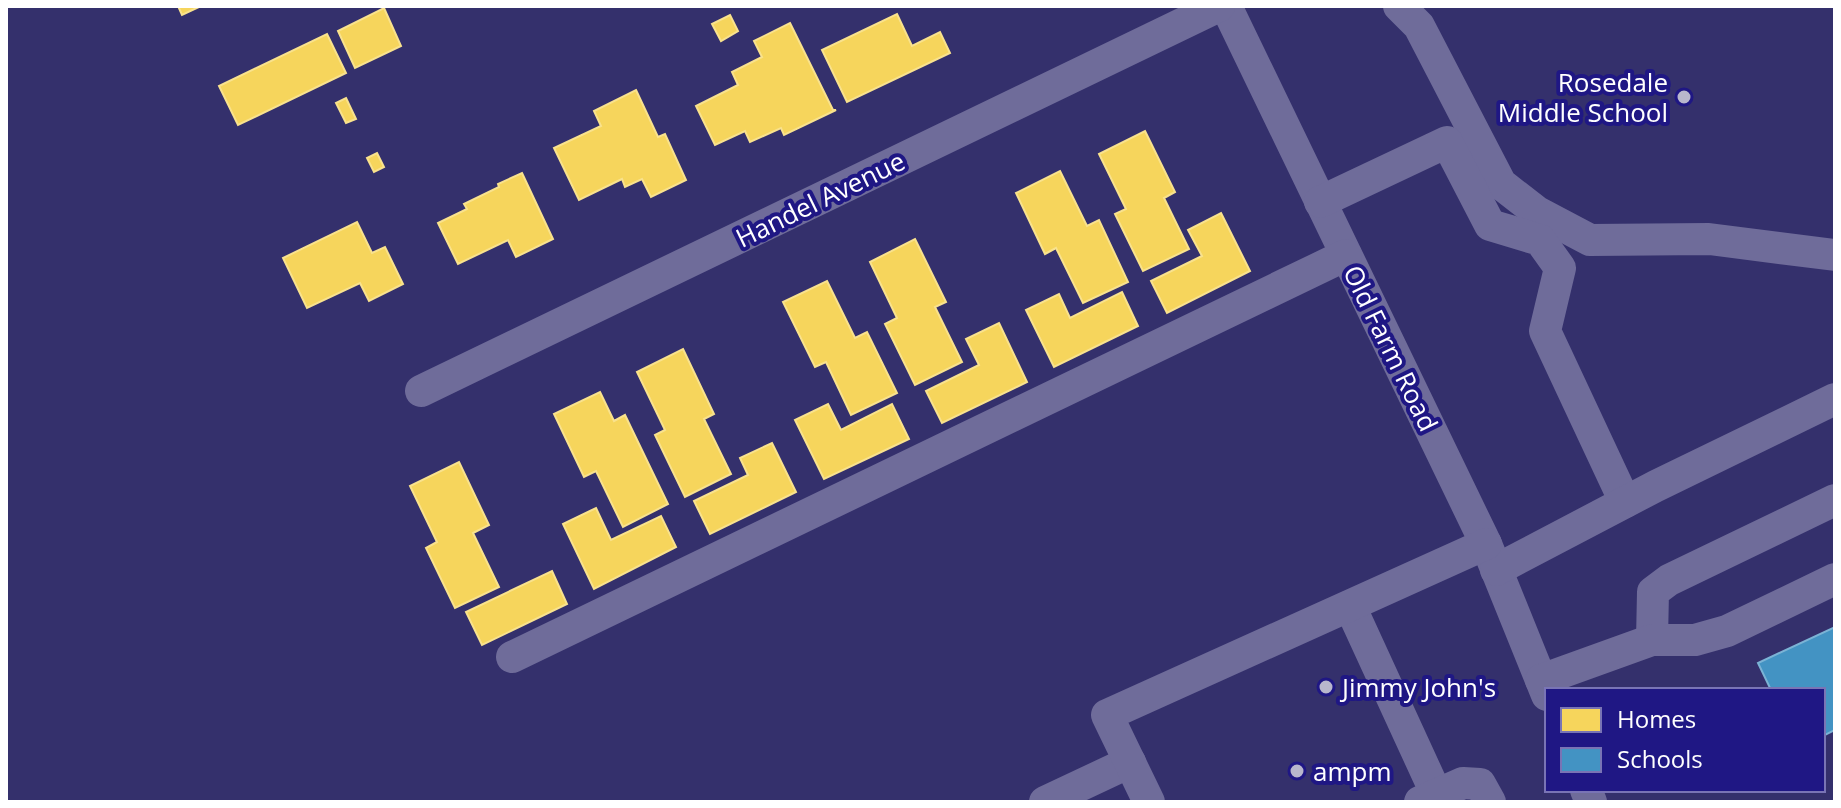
<svg xmlns="http://www.w3.org/2000/svg" width="1841" height="808" font-family="'Open Sans',sans-serif">
  <style>
    .homes { fill: #f6d55c; stroke: #f9e28d; stroke-width: 2 }
    .schools { fill: #4393c3; stroke: #7bb3d5; stroke-width: 2 }
    .lines { fill: none; stroke-linecap: round; stroke-linejoin: round }
    .minor { stroke: #6f6c9a; stroke-width: 32 }
    .poi-dot { fill: #b8b7cc; stroke: #1f1784; stroke-width: 3 }
    .labels { text-anchor: middle; dominant-baseline: central; stroke-width: 8; stroke-linejoin: round; paint-order: stroke }
    .poi-label { font-size: 26px; fill: #fff; stroke: #1f1784; text-anchor: start }
    .street-label { font-size: 26px; fill: #fff; stroke: #1f1784 }
  </style>
  <rect width="100%" height="100%" fill="#34306c"/>
  <!-- homes -->
  <g class="homes">
    <polygon points="178,6 201,6 182,15"/>
    <polygon points="384,8 401,46 355,68 338,31"/>
    <polygon points="897,14 912,46 940,32 950,53 847,102 822,50"/>
    <polygon points="730,15 738,31 721,41 712,24"/>
    <polygon points="790,23 833,110 836,110 784,135 781,128 750,142 745,131 715,145 696,106 738,85 732,72 762,57 754,41"/>
    <polygon points="327,34 346,73 238,125 219,86"/>
    <polygon points="636,90 658,137 665,134 686,180 651,197 642,179 625,187 622,179 579,200 554,148 601,126 594,111"/>
    <polygon points="346,98 356,119 346,123 336,103"/>
    <polygon points="1145,131 1175,192 1164,198 1189,249 1143,271 1115,214 1126,209 1099,154"/>
    <polygon points="377,153 384,167 374,172 367,158"/>
    <polygon points="1060,171 1087,226 1099,220 1128,282 1083,303 1056,248 1045,254 1016,193"/>
    <polygon points="522,173 553,239 516,257 508,240 458,264 438,223 467,209 464,204 499,187 498,184"/>
    <polygon points="1221,213 1250,271 1167,313 1151,281 1202,256 1188,230"/>
    <polygon points="357,222 372,253 385,247 403,284 369,301 360,283 307,308 283,258"/>
    <polygon points="915,239 946,302 935,307 962,362 915,385 885,324 897,318 870,262"/>
    <polygon points="827,281 855,338 867,332 897,393 851,415 826,362 815,367 783,302"/>
    <polygon points="1122,292 1138,326 1054,367 1026,310 1059,294 1070,318"/>
    <polygon points="999,323 1027,382 942,423 926,391 979,365 966,339"/>
    <polygon points="683,349 714,414 704,419 731,474 685,497 655,435 665,430 637,372"/>
    <polygon points="600,392 614,421 625,415 668,504 623,527 596,471 584,477 554,414"/>
    <polygon points="828,404 841,430 892,404 909,439 824,479 795,420"/>
    <polygon points="772,443 796,492 710,534 694,501 748,475 740,458"/>
    <polygon points="459,462 489,525 473,533 499,587 455,608 426,548 437,542 410,486"/>
    <polygon points="596,508 611,540 661,516 676,547 594,589 563,524"/>
    <polygon points="552,571 567,604 482,645 466,612"/>
  </g>
  <!-- schools -->
  <polygon class="schools" points="1835,627 1835,730 1823,736 1823,690 1771,690 1758,663"/>
  <g class="lines">
    <!-- minor -->
    <g class="minor">
      <polyline points="1226,6 1486,544 1547,695"/>
      <polyline points="1399,6 1419,26 1501,184 1537,212 1590,240 1709,239 1835,255"/>
      <polyline points="1320,202 1447,142 1490,225 1540,240 1560,268 1545,331 1625,502"/>
      <polyline points="421,391 1219,6"/>
      <polyline points="1496,570 1656,486 1835,399"/>
      <polyline points="1350,606 1440,802"/>
      <polyline points="1652,640 1653,592 1669,580 1835,500"/>
      <polyline points="512,657 1346,255"/>
      <polyline points="1541,680 1652,640 1695,640 1727,631 1835,579"/>
      <polyline points="1586,790 1591,802"/>
      <polyline points="1045,802 1130,762"/>
      <polyline points="1149,802 1107,715 1486,544"/>
      <polyline points="1420,802 1463,783 1480,784 1490,802"/>
    </g>
  </g>
  <!-- markers -->
  <g class="poi-dot">
    <circle cx="1684" cy="97" r="8"/>
    <circle cx="1326" cy="687" r="8"/>
    <circle cx="1297" cy="771" r="8"/>
  </g>
  <g class="labels">
    <!-- poi labels -->
    <g class="poi-label">
      <text x="1668" y="82" text-anchor="end">Rosedale<tspan x="1668" dy="30">Middle School</tspan></text>
      <text x="1342" y="687">Jimmy John's</text>
      <text x="1313" y="771">ampm</text>
    </g>
    <!-- street labels -->
    <g class="street-label">
      <text transform="translate(820 199) rotate(-26)">Handel Avenue</text>
      <text transform="translate(1391 348) rotate(64)">Old Farm Road</text>
    </g>
  </g>
  <!-- border -->
  <rect width="1841" height="808" fill="none" stroke="#ffffff" stroke-width="16"/>
  <!-- legend -->
  <rect x="1545" y="688" width="280" height="104" fill="#1f1784" stroke="#7974b5" stroke-width="2"/>
  <rect x="1561" y="708" width="40" height="24" fill="#f6d55c" stroke="#7974b5" stroke-width="2"/>
  <text x="1617" y="728" font-size="24" fill="#ffffff">Homes</text>
  <rect x="1561" y="748" width="40" height="24" fill="#4393c3" stroke="#7974b5" stroke-width="2"/>
  <text x="1617" y="768" font-size="24" fill="#ffffff">Schools</text>
</svg>
